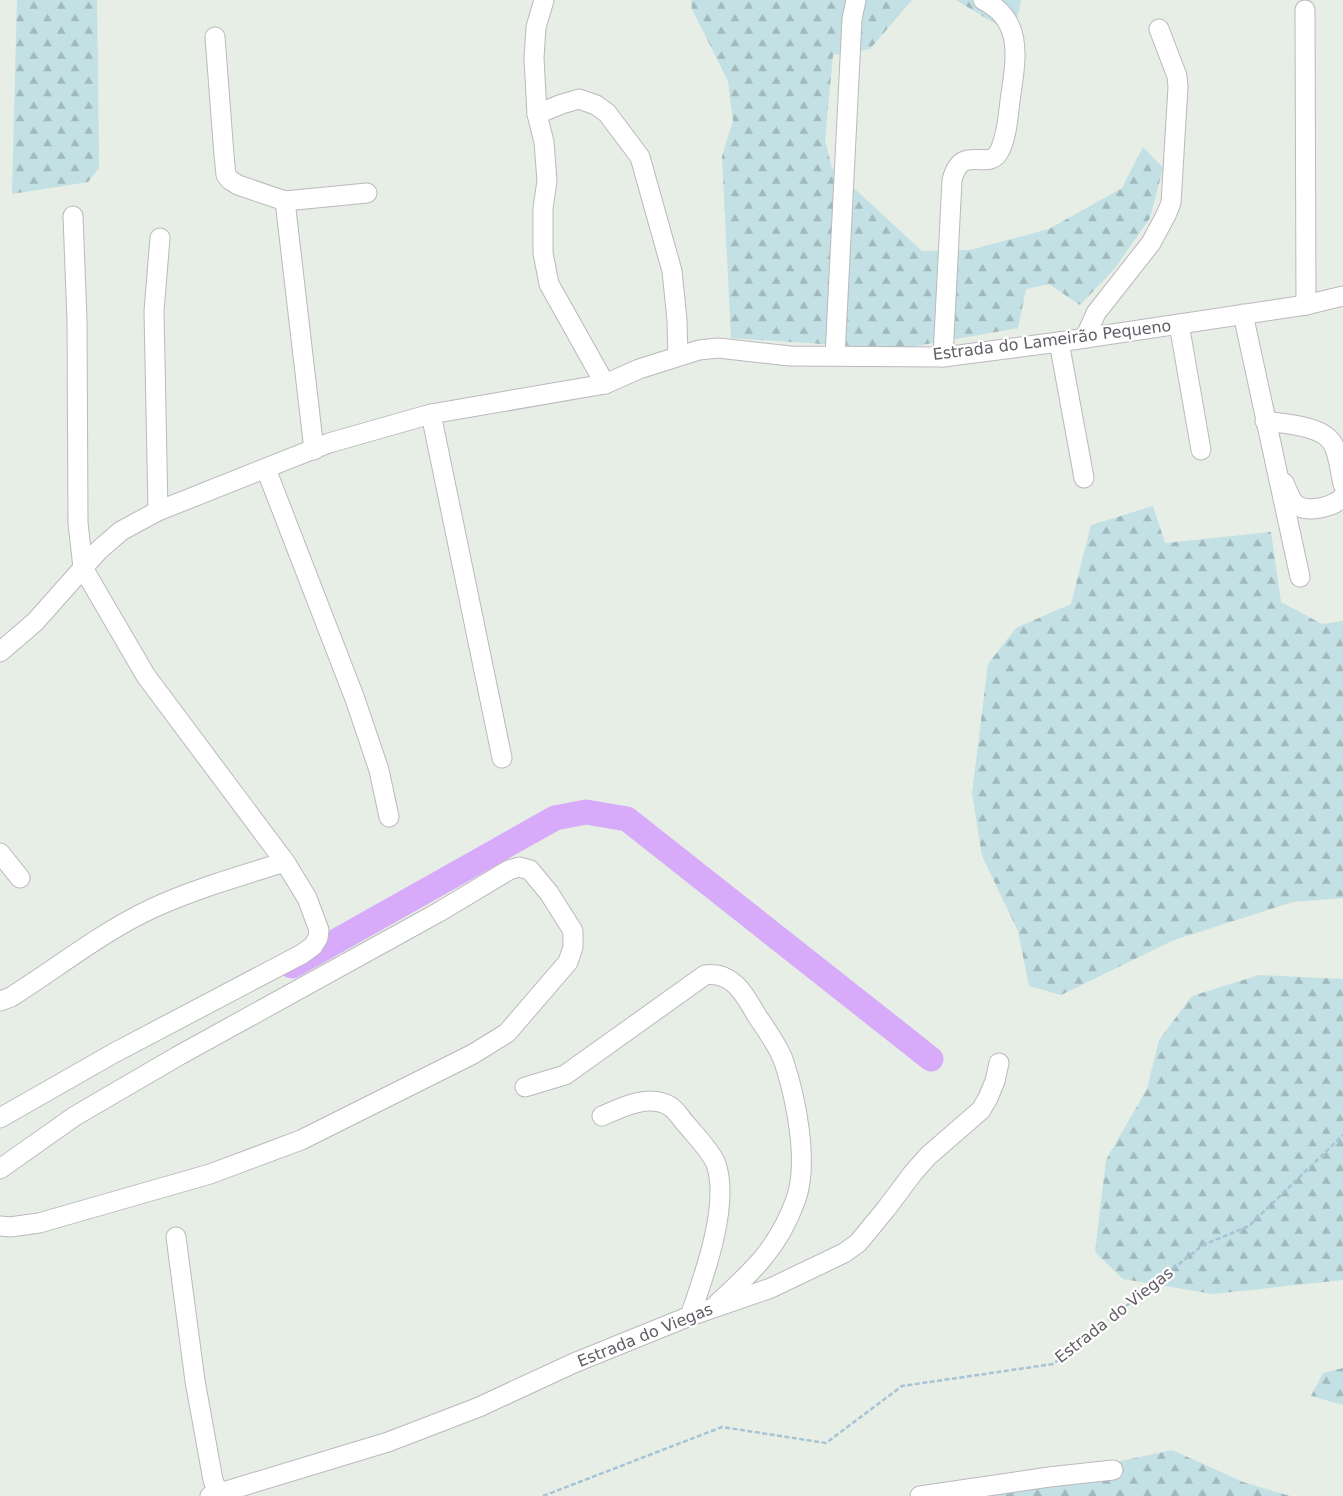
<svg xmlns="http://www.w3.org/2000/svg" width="1343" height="1496" font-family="'DejaVu Sans',sans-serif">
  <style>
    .forest { fill: url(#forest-firs) }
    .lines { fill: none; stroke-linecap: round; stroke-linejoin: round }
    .river { stroke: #d7aafa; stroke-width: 25 }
    .minor-casing { stroke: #bcb8be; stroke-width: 21 }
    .path { stroke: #a7c4d6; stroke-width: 2.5; stroke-dasharray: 5 2.5; stroke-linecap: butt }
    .minor { stroke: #fff; stroke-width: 19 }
    .labels { text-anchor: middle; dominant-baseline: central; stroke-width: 4.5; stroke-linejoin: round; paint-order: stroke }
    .street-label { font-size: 16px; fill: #625d65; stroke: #fff }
  </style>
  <defs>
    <pattern id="forest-firs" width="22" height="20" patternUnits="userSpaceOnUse" patternTransform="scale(1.25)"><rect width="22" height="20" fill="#c3e0e4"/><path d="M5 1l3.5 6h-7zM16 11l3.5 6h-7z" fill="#a2b9bc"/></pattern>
  </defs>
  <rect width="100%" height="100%" fill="#e6eee5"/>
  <!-- forest -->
  <g class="forest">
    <polygon points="17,0 97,0 99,168 88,182 12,194"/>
    <polygon points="691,0 912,0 870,49 833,55 825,140 832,168 922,251 970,250 1049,229 1122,188 1143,147 1163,168 1150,218 1115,268 1080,305 1049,284 1026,289 1018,328 899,349 731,338 722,156 733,121 728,81 692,9"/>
    <polygon points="956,0 1021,0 1014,35"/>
    <polygon points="1153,506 1165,543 1271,532 1281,602 1322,624 1343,621 1343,898 1293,902 1174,940 1061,995 1029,986 1018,931 982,856 972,793 988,664 1016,628 1071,604 1091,525"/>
    <polygon points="1259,975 1343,979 1343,1280 1213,1294 1123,1279 1095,1252 1106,1160 1147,1089 1159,1040 1192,996"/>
    <polygon points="1343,1368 1343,1405 1311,1396 1323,1373"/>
    <polygon points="1172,1450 1243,1482 1290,1496 959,1496"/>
  </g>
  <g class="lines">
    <!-- river -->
    <polyline class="river" points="292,966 555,818 586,812 627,819 931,1059"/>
    <defs>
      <g id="minor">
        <polyline points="544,0 536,27 534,58 537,114 544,142 547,181 543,208 543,253 549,284 605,384"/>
        <polyline points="1305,10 1306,305"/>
        <polyline points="215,37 224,155 226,175 230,180 238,185 285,201 367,193"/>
        <polyline points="537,114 562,104 579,99 596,105 607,113 640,157 672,271 677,320 678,356"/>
        <polyline points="285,201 314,450"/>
        <polyline points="1243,314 1300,577"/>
        <polyline points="1179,324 1201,450"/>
        <polyline points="1085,338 1096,313 1151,243 1166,215 1171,203 1178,87 1177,76 1159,29"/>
        <polyline points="1059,342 1084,478"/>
        <polyline points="835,356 852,19 856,0"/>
        <path d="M943,357L952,180C962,141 989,174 1000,150C1007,135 1008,117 1010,101C1015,63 1026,21 983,0"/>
        <polyline points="431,414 502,758"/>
        <path d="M1265,421C1284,424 1325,425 1334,446C1339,457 1340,472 1343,484"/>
        <polyline points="266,469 355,699 379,770 389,817"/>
        <path d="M1284,483C1287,489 1290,499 1295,504C1306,514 1336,507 1343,496"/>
        <polyline points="158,511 154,311 160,238"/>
        <polyline points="0,652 35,622 99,550 121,531 158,511 329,443 431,414 605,384 639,369 699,350 718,348 790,356 943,357 1059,342 1306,305 1343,296"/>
        <polyline points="0,853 20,878"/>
        <path d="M0,1001L11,997C57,968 102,932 151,909C194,889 240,876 285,862"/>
        <path d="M525,1087L565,1075L705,975C733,971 745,995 757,1016C766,1029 779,1047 784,1062C796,1099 809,1162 796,1199C779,1247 753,1271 717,1304"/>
        <path d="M602,1116C622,1107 650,1093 671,1107C677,1111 681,1119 686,1124C695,1135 711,1151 716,1164C730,1205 704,1276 690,1316"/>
        <polyline points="0,1118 114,1053 302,954 313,946 318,938 319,930 307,898 285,862 146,676 83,568 78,523 77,320 73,216"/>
        <polyline points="0,1169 75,1116 178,1056 439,912 509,870 519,867 530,870 549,893 573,931 573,947 568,962 507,1033 473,1054 301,1140 210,1174 39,1223 10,1227 0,1226"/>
        <polyline points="176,1237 195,1381 213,1480 218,1493"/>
        <polyline points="210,1496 388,1442 479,1407 574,1363 690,1316 771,1288 844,1253 858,1243 886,1209 913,1173 928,1156 981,1110 988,1098 995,1081 999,1063"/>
        <polyline points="920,1496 1049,1477 1113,1470"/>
      </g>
    </defs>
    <!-- minor casing -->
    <use href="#minor" class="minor-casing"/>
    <!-- path -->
    <polyline class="path" points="543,1496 722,1427 826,1443 902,1386 1053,1364 1203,1245 1249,1226 1343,1135"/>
    <!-- minor -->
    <use href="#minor" class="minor"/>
  </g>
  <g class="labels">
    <!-- street labels -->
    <g class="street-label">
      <text transform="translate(1052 340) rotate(-7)">Estrada do Lameirão Pequeno</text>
      <text transform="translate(1114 1315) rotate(-38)">Estrada do Viegas</text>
      <text transform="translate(645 1335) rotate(-22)">Estrada do Viegas</text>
    </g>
  </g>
</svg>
